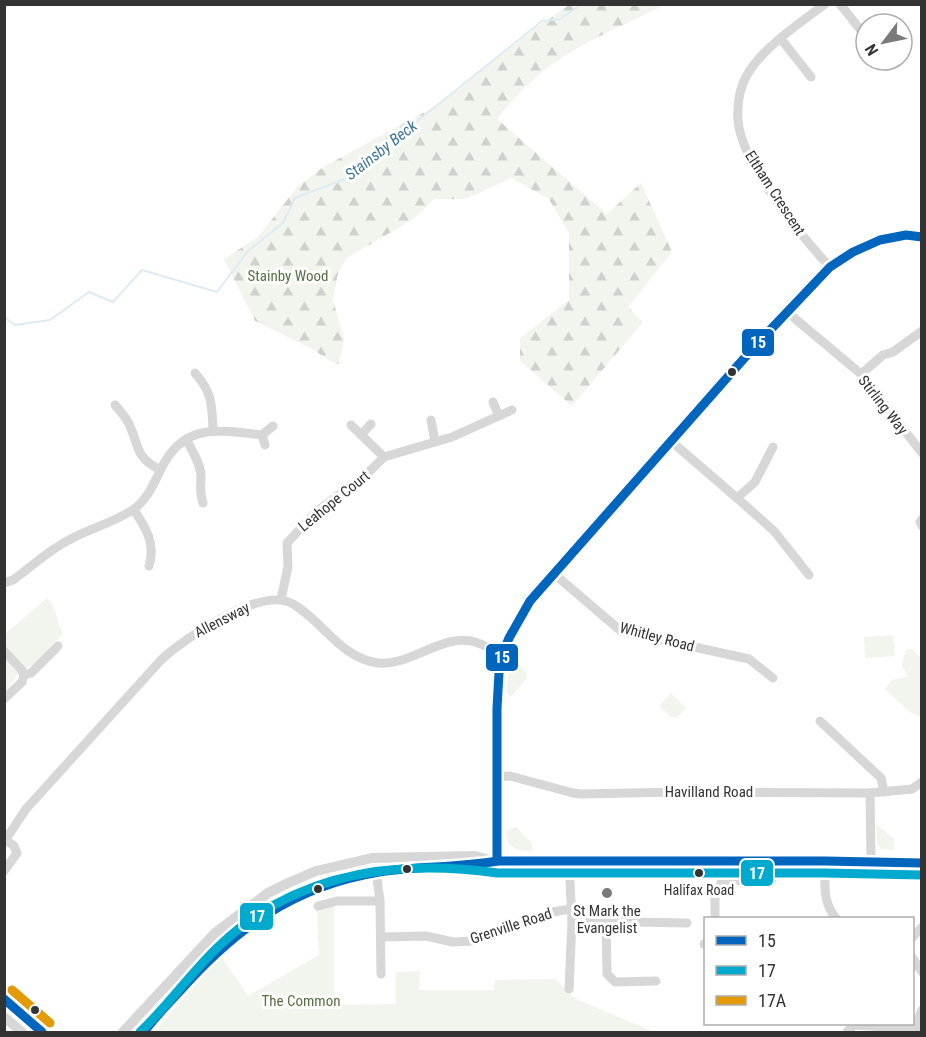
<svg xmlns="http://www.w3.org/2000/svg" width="926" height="1037" font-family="'Roboto Condensed',sans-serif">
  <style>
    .green { fill: #f1f5ed }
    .forest { fill: url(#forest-firs) }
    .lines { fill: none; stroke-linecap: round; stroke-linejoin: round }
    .stream { stroke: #ddebf3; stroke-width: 2 }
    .minor { stroke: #d7d7d7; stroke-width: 9 }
    .tertiary { stroke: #d7d7d7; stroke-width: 10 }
    .bus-1-casing { stroke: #fff; stroke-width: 14 }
    .bus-2-casing { stroke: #fff; stroke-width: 14 }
    .bus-3-casing { stroke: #fff; stroke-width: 14 }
    .bus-1 { stroke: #0065bd; stroke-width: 9 }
    .bus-2 { stroke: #00a9ce; stroke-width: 9 }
    .bus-3 { stroke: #e39a05; stroke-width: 9 }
    .bus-dot { fill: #333; stroke: #fff; stroke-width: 2 }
    .poi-dot { fill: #7a7a7a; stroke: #fff; stroke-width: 2 }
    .labels { text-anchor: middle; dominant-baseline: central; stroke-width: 6; stroke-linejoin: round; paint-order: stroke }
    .bus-label { font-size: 14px; fill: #333; stroke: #fff }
    .street-label { font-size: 15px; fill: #333; stroke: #fff }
    .park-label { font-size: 15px; fill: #56703f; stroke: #fff }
    .poi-label { font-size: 15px; fill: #333; stroke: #fff }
    .water-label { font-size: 16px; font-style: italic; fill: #3f7597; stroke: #fff }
    .line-badge { stroke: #fff; stroke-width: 2 }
    .badge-label { font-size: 16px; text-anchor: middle; font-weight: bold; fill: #fff }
  </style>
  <defs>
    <pattern id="forest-firs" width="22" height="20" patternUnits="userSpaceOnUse" patternTransform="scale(1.5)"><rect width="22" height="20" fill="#f1f5ed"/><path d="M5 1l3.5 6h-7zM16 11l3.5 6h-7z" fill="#cfd2cc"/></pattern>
  </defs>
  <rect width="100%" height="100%" fill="#fff"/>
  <!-- green -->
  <g class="green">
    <path d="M47,598C59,612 55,619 63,634L32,665L19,673L5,692V634Z"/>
    <polygon points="893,635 895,656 865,658 864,637"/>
    <polygon points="912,649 921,658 921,717 911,713 885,689 892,680 908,677 902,665 906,650"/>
    <polygon points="510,664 522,668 527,673 527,678 511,697 506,692"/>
    <polygon points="671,693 686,708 677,718 671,717 659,706"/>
    <polygon points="876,824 894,839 894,850 881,849 877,844"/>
    <path d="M516,827L532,843V851C515,850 507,850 506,831Z"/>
    <polygon points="334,905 334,1005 396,1004 396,972 420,971 419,990 494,990 495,980 555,979 576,999 654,1032 154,1032 221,956 248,996 319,955 317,910"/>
  </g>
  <!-- forest -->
  <path class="forest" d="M569,5H664C623,26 578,43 542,72C526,85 510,103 497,119L607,214L641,183L672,252L628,307L643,322L572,406L520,361V338L569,300V233L549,199L511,178L466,199H434L415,218L347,258L338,273L333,300L344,339L339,364L332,362L312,349L255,321L224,259L258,237L298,186L325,166L436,106L534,29Z"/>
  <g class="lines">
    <!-- stream -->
    <polyline class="stream" points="4,317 15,325 50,320 89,292 113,302 142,270 217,292 248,251 283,223 295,198 345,179 542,21 560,19 582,4"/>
    <!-- minor -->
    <g class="minor">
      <path d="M825,4C800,23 762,48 747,75C739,89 737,104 738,120C741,163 801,236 830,267"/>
      <polyline points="840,4 866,37"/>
      <polyline points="781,39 811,77"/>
      <polyline points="787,312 861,374 922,453"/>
      <path d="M195,373C212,392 212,405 213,429"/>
      <polyline points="861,374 883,355 893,352 922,331"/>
      <polyline points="493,402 499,416"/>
      <path d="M115,405C120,411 126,417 129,424C140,447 134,456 160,470"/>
      <polyline points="431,420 435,442"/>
      <polyline points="351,425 384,457"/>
      <polyline points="361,435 371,424"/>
      <path d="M186,439C192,451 200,462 201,475C201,486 199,491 203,503"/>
      <polyline points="672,442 737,498 755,482 773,447"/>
      <polyline points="265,445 262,435 273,426"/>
      <polyline points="737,498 774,531 809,575"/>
      <path d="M134,510C146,528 156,544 149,566"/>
      <polyline points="922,519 920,522 922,526"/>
      <polyline points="553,573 621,631 749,659 773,678"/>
      <path d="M4,583L13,580C31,567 49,550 69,540C89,529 112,523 131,511C146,502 153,485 160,471C183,422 217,430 262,435"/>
      <polyline points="281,599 288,567 287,543 315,513 337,496 355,486 384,457 452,437 512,410"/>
      <polyline points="4,651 21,669 24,675"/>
      <polyline points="4,699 22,682 24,675 31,673 58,646"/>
      <polyline points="820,721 881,778 884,792"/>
      <polyline points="497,777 510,776 573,793 582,794 679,792 870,793 912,789 922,782"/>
      <polyline points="870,793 871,861"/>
      <path d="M4,842L26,809L161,660C185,638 262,585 293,604C323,621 340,658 378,663C410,667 446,630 478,643C487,646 495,652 502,656"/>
      <polyline points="497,861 497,708 499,673 502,656 509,638 530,601 755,346 830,267 853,252 880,240 906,235 922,237"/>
      <polyline points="721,861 722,881 772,880"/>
      <path d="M825,861C825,881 822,903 836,918"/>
      <polyline points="4,871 17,853 14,846 6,840"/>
      <polyline points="376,872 380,901 381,974"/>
      <polyline points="318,906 337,901 380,901"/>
      <polyline points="715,918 715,895 722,881"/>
      <polyline points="572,921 687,923"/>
      <polyline points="606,922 607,974 615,982 656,981"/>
      <polyline points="381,937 426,936 453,942 472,941 553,912 570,909"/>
      <polyline points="912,938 922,927"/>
      <polyline points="704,944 706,944"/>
      <polyline points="912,957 922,972"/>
      <polyline points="569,989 572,921 569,862"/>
      <polyline points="847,1032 854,1025 915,1029"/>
      <polyline points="916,1032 916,1025 922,1010"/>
    </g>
    <!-- tertiary -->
    <g class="tertiary">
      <polyline points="4,999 42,1032"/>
      <polyline points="4,1017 22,1032"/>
      <polyline points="123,1032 215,933 268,893 288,883 316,871 372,858 475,856 494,861"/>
      <path d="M144,1032C155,1016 170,1002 183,987C239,923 293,886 379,872C418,866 458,870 497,861H825L922,863"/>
    </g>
    <defs>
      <g id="bus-1">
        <polyline points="497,861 497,708 499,673 502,656 509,638 530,601 755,346 830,267 853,252 880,240 906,235 922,237"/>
        <polyline points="4,999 42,1032"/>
        <path d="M144,1032C155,1017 168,1004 180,991C236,928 294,886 379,872C418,866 458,868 497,861H825L922,863"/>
      </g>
      <path id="bus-2" d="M140,1032C169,1005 191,972 220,945C297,872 396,859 497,873H825L922,875"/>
      <polyline id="bus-3" points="12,990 50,1023"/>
    </defs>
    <!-- bus-1 casing -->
    <use href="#bus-1" class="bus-1-casing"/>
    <!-- bus-2 casing -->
    <use href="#bus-2" class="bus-2-casing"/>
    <!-- bus-3 casing -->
    <use href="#bus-3" class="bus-3-casing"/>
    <!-- bus-1 -->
    <use href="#bus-1" class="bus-1"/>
    <!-- bus-2 -->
    <use href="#bus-2" class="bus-2"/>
    <!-- bus-3 -->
    <use href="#bus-3" class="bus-3"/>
  </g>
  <!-- markers -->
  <g class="bus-dot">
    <circle cx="732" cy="372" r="5"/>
    <circle cx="407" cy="869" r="5"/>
    <circle cx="699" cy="873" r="5"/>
    <circle cx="318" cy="889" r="5"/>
    <circle cx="35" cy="1010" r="5"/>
  </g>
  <circle class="poi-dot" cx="607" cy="893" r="6"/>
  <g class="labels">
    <!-- bus labels -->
    <g class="bus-label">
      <text x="699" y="890">Halifax Road</text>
    </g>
    <!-- street labels -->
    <g class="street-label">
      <text transform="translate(775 193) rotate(57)">Eltham Crescent</text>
      <text transform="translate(883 405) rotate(52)">Stirling Way</text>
      <text transform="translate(334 501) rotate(-39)">Leahope Court</text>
      <text transform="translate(222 620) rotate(-27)">Allensway</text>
      <text transform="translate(657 637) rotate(15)">Whitley Road</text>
      <text x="709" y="792">Havilland Road</text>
      <text transform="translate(511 926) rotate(-18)">Grenville Road</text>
    </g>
    <!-- park labels -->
    <g class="park-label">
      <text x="288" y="276">Stainby Wood</text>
      <text x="301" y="1001">The Common</text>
    </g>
    <!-- poi labels -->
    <g class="poi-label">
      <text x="607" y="911">St Mark the<tspan x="607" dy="17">Evangelist</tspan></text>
    </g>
    <!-- water labels -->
    <g class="water-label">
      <text transform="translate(381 150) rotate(-38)">Stainsby Beck</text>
    </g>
  </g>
  <g class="line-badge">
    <rect x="741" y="328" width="34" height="29" rx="6" fill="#0065bd"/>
    <rect x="485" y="643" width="34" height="29" rx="6" fill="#0065bd"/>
    <rect x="740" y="859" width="34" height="28" rx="6" fill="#00a9ce"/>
    <rect x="239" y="902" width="35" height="29" rx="6" fill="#00a9ce"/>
  </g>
  <g class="badge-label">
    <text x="758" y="348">15</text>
    <text x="502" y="663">15</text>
    <text x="757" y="879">17</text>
    <text x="257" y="922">17</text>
  </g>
  <!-- border -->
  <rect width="926" height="1037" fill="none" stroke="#333333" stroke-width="12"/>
  <!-- legend -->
  <rect x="704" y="917" width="210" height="108" fill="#ffffff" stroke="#adadad" stroke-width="1.5"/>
  <rect x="716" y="936" width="30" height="9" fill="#0065bd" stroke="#adadad" stroke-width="1.5"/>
  <text x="758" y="947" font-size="18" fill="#333333">15</text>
  <rect x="716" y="966" width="30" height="9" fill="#00a9ce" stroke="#adadad" stroke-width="1.5"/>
  <text x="758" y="977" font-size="18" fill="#333333">17</text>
  <rect x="716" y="996" width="30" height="9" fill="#e39a05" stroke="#adadad" stroke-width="1.5"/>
  <text x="758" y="1007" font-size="18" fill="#333333">17A</text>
  <!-- north arrow -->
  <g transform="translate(884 42) rotate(238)"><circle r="28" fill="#ffffff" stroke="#adadad" stroke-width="1.5"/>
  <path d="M0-4.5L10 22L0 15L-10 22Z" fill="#7a7a7a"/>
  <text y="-9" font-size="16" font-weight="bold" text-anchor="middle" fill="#333333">N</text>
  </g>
</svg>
